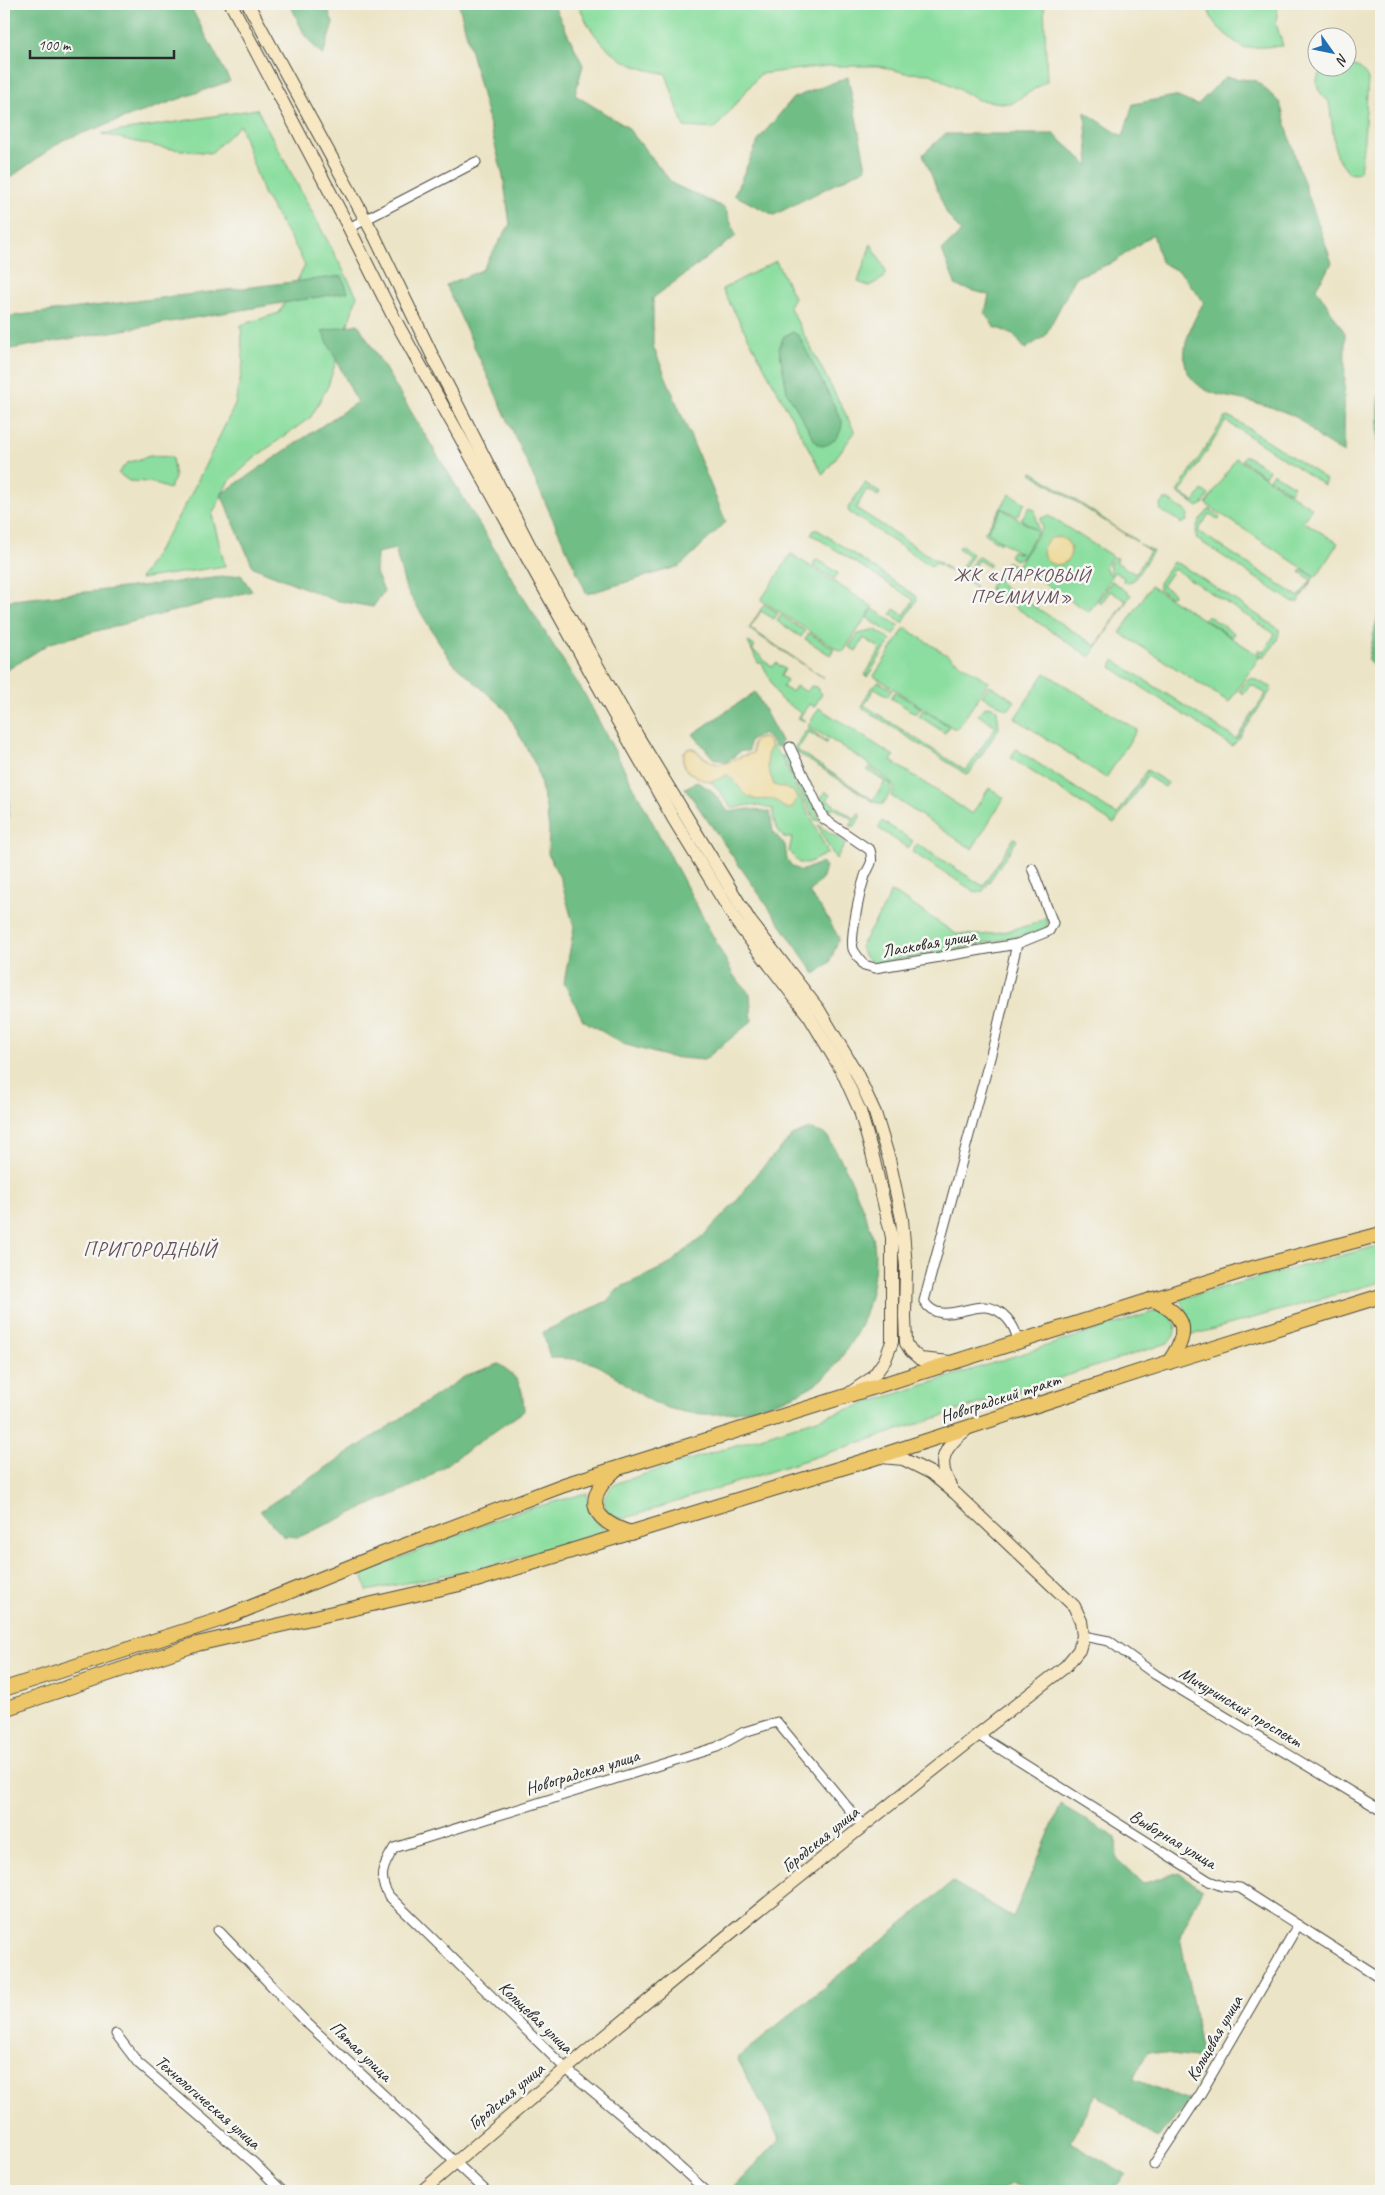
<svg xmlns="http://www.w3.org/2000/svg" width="1385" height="2195" font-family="Caveat,sans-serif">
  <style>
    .green { fill: #8bde9f; stroke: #5b8465 }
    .forest { fill: #70bd86; stroke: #4e7458 }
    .sand { fill: #eeda9e; stroke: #8c8264 }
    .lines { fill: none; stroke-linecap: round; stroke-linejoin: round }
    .street-casing { stroke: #484742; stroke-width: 11 }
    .secondary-casing { stroke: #484742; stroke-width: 14 }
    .primary-casing { stroke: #484742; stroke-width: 16 }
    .street { stroke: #fff; stroke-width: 9 }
    .secondary { stroke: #f7e8c3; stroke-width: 12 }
    .primary { stroke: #ecc669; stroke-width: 14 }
    .labels { text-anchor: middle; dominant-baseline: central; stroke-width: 5; stroke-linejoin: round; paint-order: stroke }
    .street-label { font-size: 18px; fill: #2b2b2b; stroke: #f6f6f2 }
    .neighbourhood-label { font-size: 19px; letter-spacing: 1px; fill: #674f5b; stroke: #f6f6f2 }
    .quarter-label { font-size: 20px; letter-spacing: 1px; fill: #674f5b; stroke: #f6f6f2 }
  </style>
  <rect width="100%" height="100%" fill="#f6f6f2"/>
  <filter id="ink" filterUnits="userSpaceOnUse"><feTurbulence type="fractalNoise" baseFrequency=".02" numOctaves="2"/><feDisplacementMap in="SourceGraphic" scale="10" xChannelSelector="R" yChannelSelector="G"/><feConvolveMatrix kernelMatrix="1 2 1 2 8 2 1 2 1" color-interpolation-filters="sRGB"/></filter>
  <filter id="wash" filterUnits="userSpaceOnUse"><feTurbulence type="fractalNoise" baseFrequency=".0096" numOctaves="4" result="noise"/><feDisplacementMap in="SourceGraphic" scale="20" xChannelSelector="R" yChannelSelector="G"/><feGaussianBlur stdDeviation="1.12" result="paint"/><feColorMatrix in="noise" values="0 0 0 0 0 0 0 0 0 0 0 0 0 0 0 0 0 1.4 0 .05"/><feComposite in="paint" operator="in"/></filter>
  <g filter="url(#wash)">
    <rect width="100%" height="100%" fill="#ece4c6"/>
    <!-- green -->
    <g class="green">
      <path d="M579,4H1044L1047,81L1011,104L978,100L931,74L906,73L878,66H826L760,74L715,129L684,127L666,74C656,71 645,70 635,66C609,56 587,30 579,4Z"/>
      <path d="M1209,4H1278L1276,23L1283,46L1243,48C1230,37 1206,23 1209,4Z"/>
      <path d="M1348,65C1358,66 1364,69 1368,79L1364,139L1360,171L1355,174L1349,173L1336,155L1329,101C1317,93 1310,77 1327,68H1348Z"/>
      <polygon points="257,109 357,296 328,386 311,417 258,455 228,482 212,515 225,566 140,579 185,506 235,405 243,364 241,325 279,313 305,266 297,249 263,193 240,125 211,153 163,148 102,134"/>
      <polygon points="871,244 886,271 884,278 869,286 858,282"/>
      <polygon points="776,261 794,297 789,306 855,432 823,475 722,289"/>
      <polygon points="1228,417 1234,419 1320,475 1326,480 1324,485 1226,421 1180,493 1194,502 1202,490 1209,495 1203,504 1198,507 1177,492 1224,419"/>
      <polygon points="1245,455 1269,470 1265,476 1242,460"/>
      <polygon points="150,456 172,457 175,478 169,489 150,482 129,481 118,473 127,463"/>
      <polygon points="1236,458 1312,508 1303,521 1338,543 1316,577 1206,504"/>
      <polygon points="1033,472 1137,541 1137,542 1031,473"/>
      <polygon points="1273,473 1294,486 1290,492 1269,478"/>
      <polygon points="865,483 880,493 878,496 867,489 856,508 957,574 969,556 958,548 962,545 973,555 959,576 936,563 931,566 849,512 848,508"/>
      <polygon points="1010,494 1025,503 1017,516 1002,508 987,531 1001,542 1000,544 984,533"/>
      <polygon points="1164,500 1169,500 1188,513 1187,521 1180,524 1181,522 1161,511 1160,504"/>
      <polygon points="1030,507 1035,510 1038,531 1022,557 1016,560 1009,556 1012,551 1021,554 987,532 1002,509 1036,530 1021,519"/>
      <path d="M1210,509L1220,517L1219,520L1209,514L1198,531L1299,597L1311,580L1300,572L1302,569L1314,577L1298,602H1292L1197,539C1193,528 1202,516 1210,509Z"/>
      <polygon points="1049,516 1112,556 1105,568 1112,577 1089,612 1017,566 1042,528 1040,518"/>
      <polygon points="814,530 818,530 916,596 917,600 903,622 901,623 891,614 894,609 904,615 914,600 811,534"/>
      <polygon points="1139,544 1153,551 1134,580 1126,583 1123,582 1124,578 1115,572 1112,575 1109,565 1114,557 1118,558 1116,562 1135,574 1150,551"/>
      <polygon points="791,554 873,607 844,651 840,651 761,600"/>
      <polygon points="977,556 990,564 989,567 978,560 966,579 976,587 975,588 963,578"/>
      <polygon points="817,559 838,573 834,579 814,567 813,564"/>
      <polygon points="1006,562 1009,562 1023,570 1021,573 1009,565 998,583 1096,646 1126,601 1110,591 1101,604 1098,601 1112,581 1131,595 1090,657 991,591 990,587"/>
      <path d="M1173,562L1181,565L1279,629C1280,640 1271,650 1263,657L1257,652L1259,649L1264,652L1275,634L1174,569L1162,586L1174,593L1172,596H1169L1159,589V583Z"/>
      <polygon points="1151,586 1260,656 1229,702 1120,633"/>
      <polygon points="764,604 778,613 774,619 761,611 750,628 824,678 749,629"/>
      <polygon points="873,609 899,626 893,635 867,618"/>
      <polygon points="781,615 805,631 801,637 777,621"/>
      <polygon points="1207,615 1234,633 1232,637 1204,619"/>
      <polygon points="905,628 989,682 958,728 953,728 874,676"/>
      <polygon points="876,630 891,640 867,677 865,675 881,649 864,638 856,651 849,647 858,634"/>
      <polygon points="809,633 834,649 830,655 805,639"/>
      <polygon points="748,642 755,646 752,650 762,657 761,659 773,667 776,663 785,669 781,676 787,680 783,687 792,692 796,686 807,692 811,686 816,687 822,694 814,707 809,704 800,717 805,721 797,718 801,713 779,698 762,663 758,663"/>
      <polygon points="1114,660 1236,739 1266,694 1251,684 1244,694 1239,691 1250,677 1271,687 1271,690 1238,740 1232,746 1111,667"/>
      <polygon points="1045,673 1137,730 1106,778 1015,718"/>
      <path d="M879,682L892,690L888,696L875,688L864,705L966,771L996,726L978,715L985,707L990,706L997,710L999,728L969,774H966L864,709L862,706C865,698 872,685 879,682Z"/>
      <polygon points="990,685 1015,701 1008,710 982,696"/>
      <polygon points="895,692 921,708 916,714 891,698"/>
      <path d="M819,708L894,756L891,761L972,814L989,788L1004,798L972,849L891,796L895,790C892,774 824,736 808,726Z"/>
      <polygon points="923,710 949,726 945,733 919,716"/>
      <polygon points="808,728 827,742 826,743 809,732 797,750 873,800 885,782 867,770 870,767 891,784 892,790 883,804 874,802 796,752 795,747"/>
      <path d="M764,738L779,753L828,853L808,863H799L789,851L792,838H785C776,829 773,822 773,809C766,808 757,804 750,805C745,805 740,808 735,808C728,808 719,788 712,783C696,772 683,779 684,752L688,749L692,748C725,775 719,762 753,753V743L758,739Z"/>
      <polygon points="1016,749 1117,815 1147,770 1168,783 1165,787 1147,776 1114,824 1012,759 1012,755"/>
      <polygon points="787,754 821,821 815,820 782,756"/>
      <polygon points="825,791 830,795 827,800 855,819 859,813 861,815 855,826 850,826 854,820 832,807 827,813 820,801"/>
      <polygon points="882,821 913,841 908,848 878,828"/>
      <polygon points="818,825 846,843 836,859 826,842"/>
      <polygon points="1014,838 1017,840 983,891 977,893 912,852 917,844 983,886"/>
      <polygon points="890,892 898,895 956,934 982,935 1007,931 1033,924 1046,917 1048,922 1045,929 1038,932 944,952 875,963 865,957 860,947 887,902"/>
      <path d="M1381,1245V1282L1189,1336C1191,1320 1188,1312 1179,1299Z"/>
      <path d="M1159,1310L1167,1312L1176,1324L1174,1336L1168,1343L623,1519L611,1516C599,1502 604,1489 620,1482Z"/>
      <path d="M587,1493C589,1513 591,1518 606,1531L498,1564L367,1591L362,1573L513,1513Z"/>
    </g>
    <!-- forest -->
    <g class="forest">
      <polygon points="4,4 189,4 230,81 63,140 4,182"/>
      <polygon points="290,4 326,4 333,23 323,56 305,36"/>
      <polygon points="455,4 553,4 583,65 575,95 627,127 673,184 725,208 736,236 653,298 653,346 726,522 680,566 587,594 446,285 482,270 510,224 503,176 459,5"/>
      <polygon points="848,77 866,168 774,215 734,195 759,139 793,98"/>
      <path d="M1225,77L1257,81L1280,103L1297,163L1332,263L1316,288L1345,333L1344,453C1336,449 1328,444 1321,439C1312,432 1303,420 1292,415C1280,410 1265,405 1252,402C1237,398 1218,397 1204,389C1169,368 1189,327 1204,302L1181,273L1161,262L1153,234L1114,262L1076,277L1045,336L1025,349L1013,334L994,327L985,313L989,295L956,286L942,250L961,232L947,214L923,154L945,134H1054L1089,166L1085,112L1123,137L1133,104L1175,96L1197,105Z"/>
      <polygon points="342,276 348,292 4,350 4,317"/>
      <polygon points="358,324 536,618 585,695 734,976 750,994 752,1021 704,1060 669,1057 623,1044 583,1020 564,983 574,927 561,880 548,854 549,829 546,808 537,768 507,711 451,661 406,589 395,549 377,553 376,573 384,591 373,607 334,600 253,567 221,494 357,402 322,331"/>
      <path d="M793,332L799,336L842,421C843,433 833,445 821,446L816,443L787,392L779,348L784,336Z"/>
      <path d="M1381,374V506C1377,461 1377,419 1381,374Z"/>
      <polygon points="241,575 252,591 50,643 4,672 4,601"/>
      <polygon points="1381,600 1381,673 1368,661"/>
      <polygon points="755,692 781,741 780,747 776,747 763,733 749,742 749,751 741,751 726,762 713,758 693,734"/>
      <polygon points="697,782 711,790 729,812 749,809 770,812 773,832 785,845 787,860 793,867 801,871 820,863 826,866 823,877 809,893 822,909 839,938 830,962 815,974 685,788"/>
      <polygon points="4,788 9,803 6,834 7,865 4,898"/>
      <path d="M809,1129C814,1131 822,1132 826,1135C829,1138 832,1144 834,1148C850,1173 859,1200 870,1227C882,1257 870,1313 853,1339C844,1353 836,1368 823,1378C802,1397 746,1413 717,1414C699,1415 679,1412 662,1406C639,1397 622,1379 601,1367C586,1359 567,1358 550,1358L543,1332L609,1300L617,1289L668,1265L702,1237L737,1201L757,1173L792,1136Z"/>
      <path d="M499,1364C520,1379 523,1386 524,1411L421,1482L299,1537L283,1536L260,1511L467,1375Z"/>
      <polygon points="1061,1805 1116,1838 1117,1859 1143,1884 1179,1872 1202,1890 1180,1937 1203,2058 1148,2051 1133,2079 1191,2101 1157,2139 1096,2094 1070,2142 1126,2174 1112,2191 1043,2191 1011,2184 1000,2191 730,2191 780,2138 737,2058 953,1882 1013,1917"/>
    </g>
    <!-- sand -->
    <g class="sand">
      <circle cx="1057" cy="551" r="14"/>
      <path d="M764,738L769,742L771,747L767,755L768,768L774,785L793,791L797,798L793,807L790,809L783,807L774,799C768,798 760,801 754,799C740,795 738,781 727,775L711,782L703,780L687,771L683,762L684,752L688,749L692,748C726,776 719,761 753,753V743L758,739Z"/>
    </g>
  </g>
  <g filter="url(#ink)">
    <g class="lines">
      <defs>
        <g id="street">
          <polyline points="349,228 476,162"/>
          <path d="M790,747L824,819L870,850C875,866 867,866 864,879C860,892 850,936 853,949C855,954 861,960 864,965L875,968L1017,944L1049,931L1053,923L1032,868"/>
          <path d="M1017,944L994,1043L924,1301C938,1325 965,1306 985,1307C1003,1308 1015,1325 1018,1341"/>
          <polyline points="1083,1636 1109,1641 1156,1675 1381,1810"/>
          <polyline points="978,1735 1209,1881 1222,1886 1240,1888 1381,1978"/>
          <polyline points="218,1930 308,2024 486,2191"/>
          <polyline points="116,2034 138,2063 254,2163 282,2191"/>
          <polyline points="1154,2164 1201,2093 1298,1925"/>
          <path d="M706,2191L626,2119L565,2068L389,1896C377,1877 383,1866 394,1848L717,1747L744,1732L777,1722L863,1826"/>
        </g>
        <g id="secondary">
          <polyline points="231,4 349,228 394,318 615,716 673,818 738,924 809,1016 842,1071 860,1111 872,1153 892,1237 892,1342 885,1360 878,1370 872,1378 850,1393"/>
          <polyline points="248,4 375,237 435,361 537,560 638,737 750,921 819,1010 856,1072 875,1113 889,1159 902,1219 906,1267 905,1316 906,1343 911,1351 920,1359 950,1362"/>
          <path d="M951,1486C935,1462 945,1446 966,1430"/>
          <path d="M422,2191C632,2011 847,1836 1066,1666L1079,1650L1083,1636L1081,1621L1074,1606L955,1493L931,1473L903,1459L881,1457"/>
        </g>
        <g id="primary">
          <path d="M1152,1299C1186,1315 1191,1331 1169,1362"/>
          <path d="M614,1471C582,1500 593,1521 631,1533"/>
          <polyline points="4,1689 222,1619 377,1556 564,1485 1249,1269 1381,1234"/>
          <polyline points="4,1709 197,1644 473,1581 874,1458 1169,1362 1381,1296"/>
        </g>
      </defs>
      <!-- street casing -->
      <use href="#street" class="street-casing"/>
      <!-- secondary casing -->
      <use href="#secondary" class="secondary-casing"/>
      <!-- primary casing -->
      <use href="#primary" class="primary-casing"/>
      <!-- street -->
      <use href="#street" class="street"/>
      <!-- secondary -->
      <use href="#secondary" class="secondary"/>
      <!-- primary -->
      <use href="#primary" class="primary"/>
    </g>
  </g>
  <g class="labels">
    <!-- street labels -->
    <g class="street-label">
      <text transform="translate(929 943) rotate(-10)">Ласковая улица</text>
      <text transform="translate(1000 1398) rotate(-18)">Новоградский тракт</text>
      <text transform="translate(1241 1707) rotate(31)">Мичуринский проспект</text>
      <text transform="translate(582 1772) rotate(-17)">Новоградская улица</text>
      <text transform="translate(820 1839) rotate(-39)">Городская улица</text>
      <text transform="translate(1173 1839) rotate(31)">Выборная улица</text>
      <text transform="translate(536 2017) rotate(44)">Кольцевая улица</text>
      <text transform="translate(1214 2038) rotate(-60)">Кольцевая улица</text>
      <text transform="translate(361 2051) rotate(44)">Пятая улица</text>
      <text transform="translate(506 2096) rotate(-40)">Городская улица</text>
      <text transform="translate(208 2102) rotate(41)">Технологическая улица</text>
    </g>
    <!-- neighbourhood labels -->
    <g class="neighbourhood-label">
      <text x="1022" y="575">ЖК «ПАРКОВЫЙ<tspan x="1022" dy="22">ПРЕМИУМ»</tspan></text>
    </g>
    <!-- quarter labels -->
    <g class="quarter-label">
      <text x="150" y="1249">ПРИГОРОДНЫЙ</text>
    </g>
  </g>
  <!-- margin -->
  <rect width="1385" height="2195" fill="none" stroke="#f6f6f2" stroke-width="20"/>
  <!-- north arrow -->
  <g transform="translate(1332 52) rotate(123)"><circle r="24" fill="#f6f6f2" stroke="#a5a5a2"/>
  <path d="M0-4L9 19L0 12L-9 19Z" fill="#1f6fb2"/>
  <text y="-8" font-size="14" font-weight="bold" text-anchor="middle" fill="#2b2b2b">N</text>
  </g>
  <!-- scale -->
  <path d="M30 50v8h144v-8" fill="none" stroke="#2b2b2b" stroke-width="2.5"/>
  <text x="38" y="50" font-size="15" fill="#2b2b2b" stroke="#f6f6f2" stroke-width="4" paint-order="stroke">100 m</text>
</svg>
